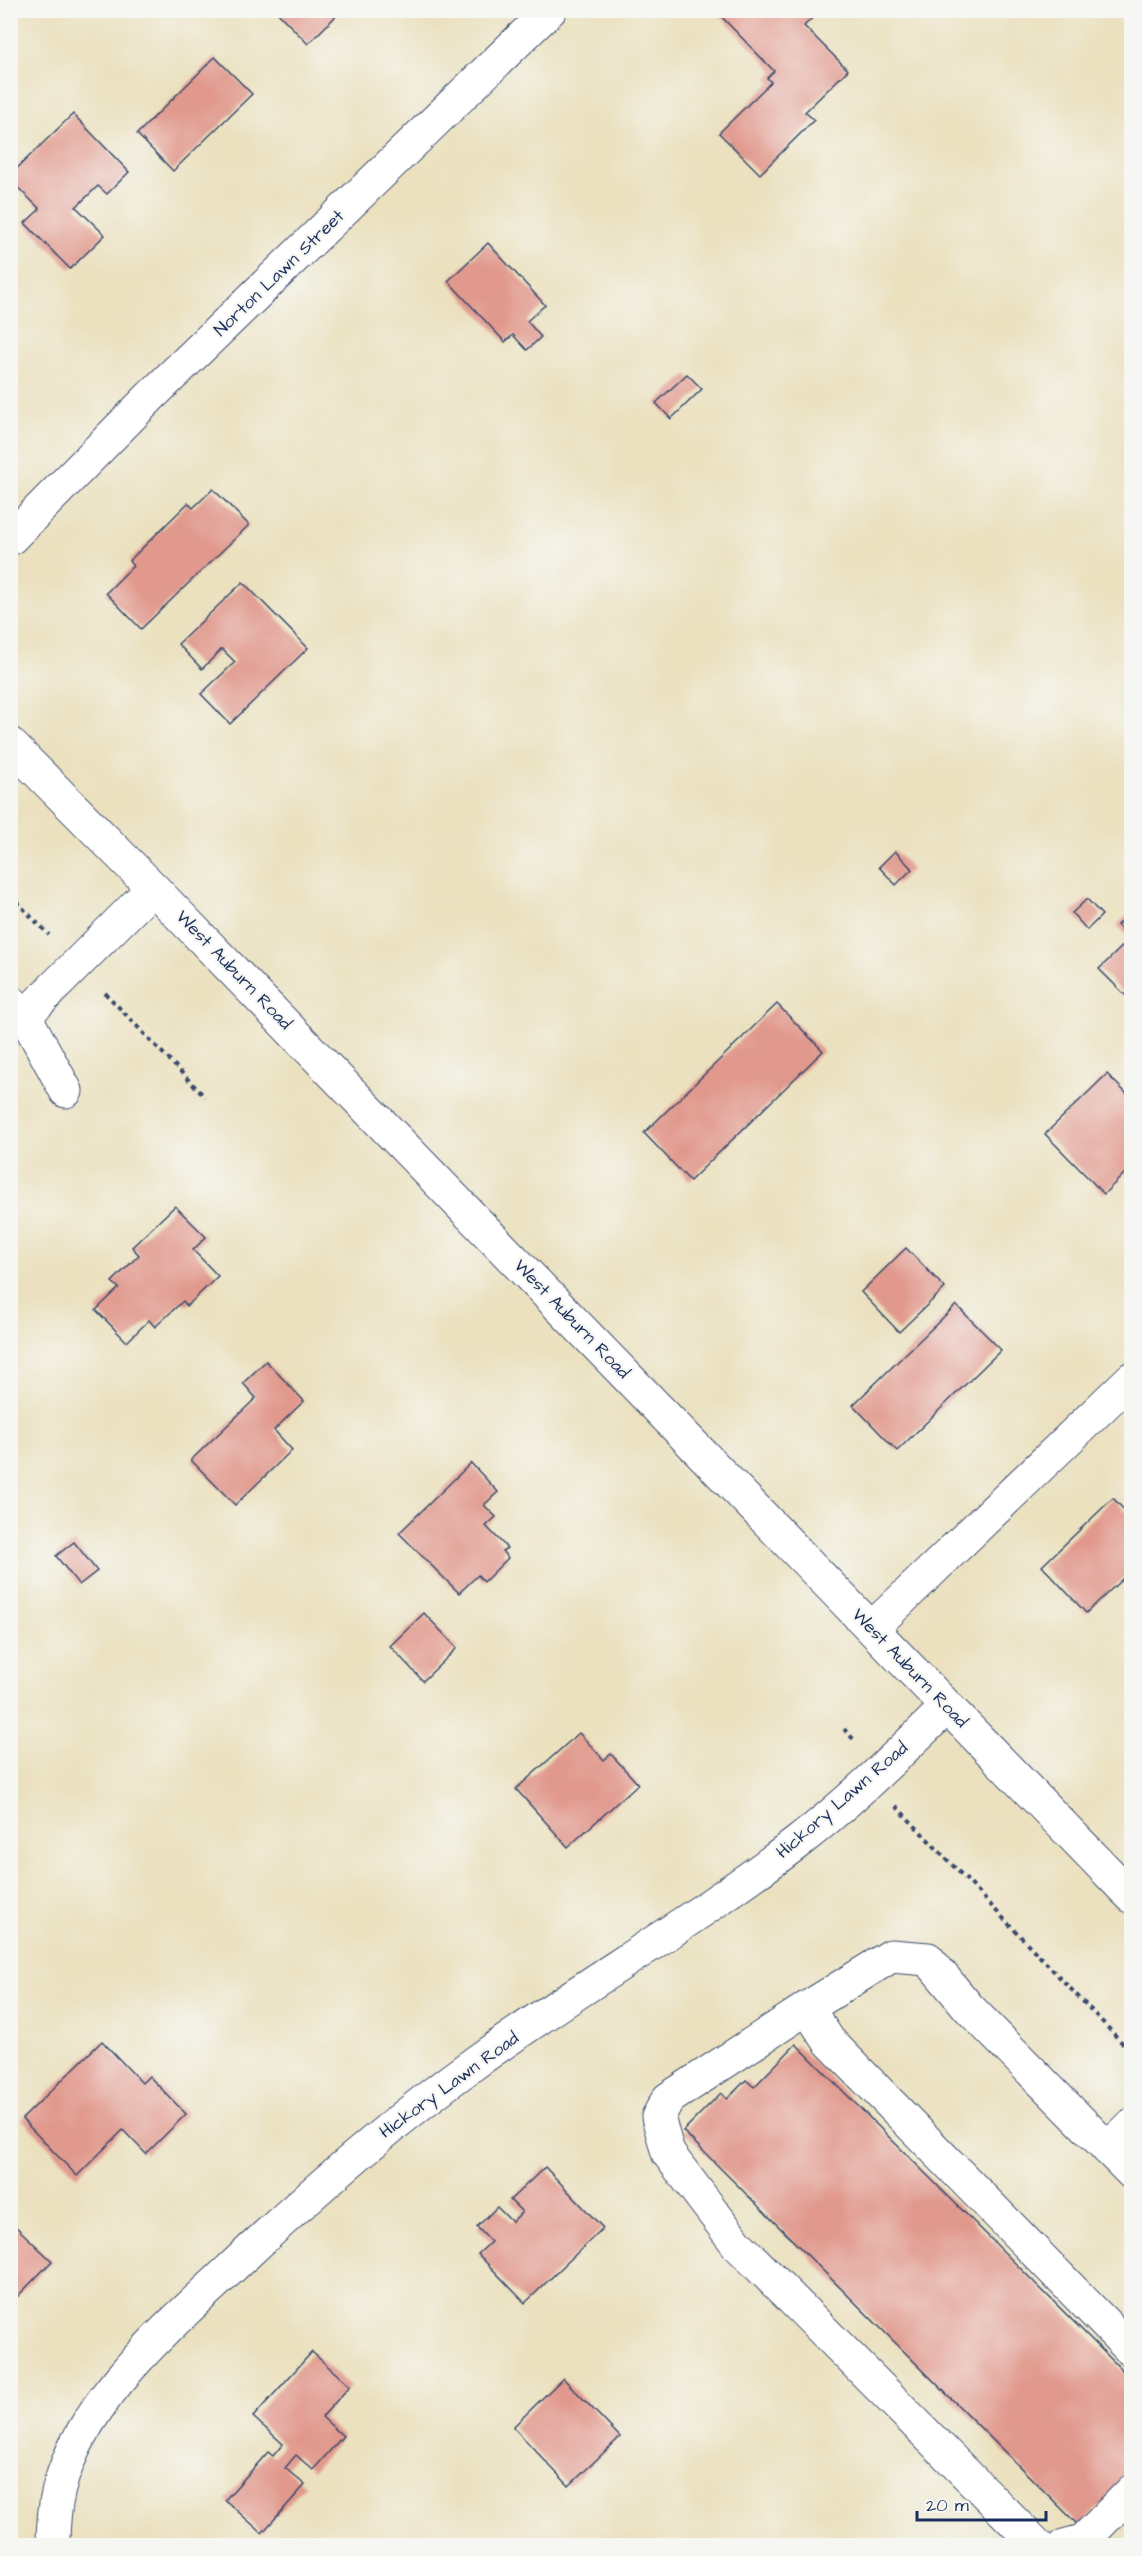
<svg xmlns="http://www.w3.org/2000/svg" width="1142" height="2556" font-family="'Architects Daughter',sans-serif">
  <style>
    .building { fill: #e1998d }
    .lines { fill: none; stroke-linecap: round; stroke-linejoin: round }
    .minor-casing { stroke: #3a4a6d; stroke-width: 35 }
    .major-casing { stroke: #3a4a6d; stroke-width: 35 }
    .path { stroke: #3a4a6d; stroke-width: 4; stroke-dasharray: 4.5 4.5; stroke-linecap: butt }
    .minor { stroke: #fff; stroke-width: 33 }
    .major { stroke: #fff; stroke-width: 33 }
    .labels { text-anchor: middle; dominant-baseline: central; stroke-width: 4.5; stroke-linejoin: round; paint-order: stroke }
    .street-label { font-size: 18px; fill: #1b2f5e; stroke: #f6f6f2 }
  </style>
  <rect width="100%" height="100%" fill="#f6f6f2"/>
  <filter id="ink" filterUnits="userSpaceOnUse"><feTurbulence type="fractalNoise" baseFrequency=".0167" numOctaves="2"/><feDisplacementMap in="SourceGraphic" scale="12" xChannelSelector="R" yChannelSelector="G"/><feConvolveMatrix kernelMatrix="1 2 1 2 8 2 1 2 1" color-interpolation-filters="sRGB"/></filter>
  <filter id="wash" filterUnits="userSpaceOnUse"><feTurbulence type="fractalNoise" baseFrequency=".008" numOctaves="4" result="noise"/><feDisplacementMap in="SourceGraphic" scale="24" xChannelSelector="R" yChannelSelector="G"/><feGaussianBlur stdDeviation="1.35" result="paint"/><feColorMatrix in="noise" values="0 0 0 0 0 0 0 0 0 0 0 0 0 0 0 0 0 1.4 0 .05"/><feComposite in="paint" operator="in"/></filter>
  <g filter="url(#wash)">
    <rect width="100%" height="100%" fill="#ebe1bf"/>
    <g id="blocks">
      <!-- building -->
      <g class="building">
        <polygon points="275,10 342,10 308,44"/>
        <polygon points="715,10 805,10 812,18 804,26 848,70 805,112 814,120 760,174 719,133 771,82 767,78 774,71"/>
        <polygon points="215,57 252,94 173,171 137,134"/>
        <polygon points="73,114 129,172 107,194 98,186 76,207 105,235 70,269 25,223 40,209 10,180 10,175"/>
        <polygon points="488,243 545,305 527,321 541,337 527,350 513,335 505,342 448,281"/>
        <polygon points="687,374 702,389 671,419 656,403"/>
        <polygon points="213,489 249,525 141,629 106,593 133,566 129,561 188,503 193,508"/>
        <polygon points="243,582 308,648 230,724 201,694 235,662 222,649 202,669 178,644"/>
        <polygon points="895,851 912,869 896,885 879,867"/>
        <polygon points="1087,899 1102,915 1087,930 1072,913"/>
        <polygon points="1132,910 1132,1002 1099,969 1130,939 1117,925"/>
        <polygon points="777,1004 823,1051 690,1181 644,1133"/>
        <polygon points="1107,1074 1132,1099 1132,1170 1130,1168 1104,1194 1045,1134"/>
        <polygon points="175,1206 206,1237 193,1250 218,1276 187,1306 183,1301 155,1327 149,1320 127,1342 96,1310 119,1288 112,1282 139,1255 132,1247"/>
        <polygon points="906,1248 945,1288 899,1332 861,1292"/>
        <polygon points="956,1305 1001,1350 897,1451 853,1405"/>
        <polygon points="266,1361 304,1401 274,1430 292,1450 235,1505 191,1460 256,1398 243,1383"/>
        <polygon points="471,1463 498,1492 484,1505 496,1517 486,1526 507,1548 502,1551 508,1558 484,1582 478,1575 459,1593 399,1533"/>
        <polygon points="1113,1498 1126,1512 1132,1507 1132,1570 1086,1613 1042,1566"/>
        <polygon points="74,1542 97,1571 79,1585 56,1556"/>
        <polygon points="424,1613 457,1648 423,1681 390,1646"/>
        <polygon points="579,1733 604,1760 611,1754 638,1784 568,1847 516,1789"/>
        <polygon points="102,2041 142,2083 149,2076 186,2114 146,2154 123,2130 77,2176 22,2119"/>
        <polygon points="796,2044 1132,2380 1132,2476 1080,2527 683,2131 721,2093 727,2099 746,2080 754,2087"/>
        <polygon points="545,2167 603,2228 525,2303 478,2254 491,2242 477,2227 497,2207 512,2222 522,2212 510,2200"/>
        <polygon points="10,2221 52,2261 12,2302 10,2301"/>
        <polygon points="312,2352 350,2386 322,2417 343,2436 313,2470 296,2455 285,2468 305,2485 262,2533 225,2500 268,2452 273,2456 283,2444 253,2417"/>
        <polygon points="563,2378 620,2437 569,2486 513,2427"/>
      </g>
    </g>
  </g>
  <g filter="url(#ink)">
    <use href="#blocks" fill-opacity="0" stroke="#3a4a6d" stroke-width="1.5"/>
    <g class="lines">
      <defs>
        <g id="minor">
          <polyline points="10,539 151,396 550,10"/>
          <polyline points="10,1001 25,1016 153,888"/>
          <polyline points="25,1016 66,1091"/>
          <polyline points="872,1628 1132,1378"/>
          <polyline points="807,2008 668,2099 658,2117 668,2153 737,2244 1038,2546"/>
          <polyline points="1108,2149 1132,2125"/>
          <polyline points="1132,2173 969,2008 928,1959 891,1956 807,2008 829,2041 1132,2351"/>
          <path d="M53,2546C53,2526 54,2508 59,2489C81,2402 163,2332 226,2273C305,2198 387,2126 476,2062C581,1986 695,1921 798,1842C851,1801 899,1753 947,1707"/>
          <polyline points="1064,2546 1083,2541 1132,2491"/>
        </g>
        <polyline id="major" points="10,744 153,888 1132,1897"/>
      </defs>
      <!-- minor casing -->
      <use href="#minor" class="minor-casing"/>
      <!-- major casing -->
      <use href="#major" class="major-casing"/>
      <!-- path -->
      <g class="path">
        <polyline points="10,895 49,935"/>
        <polyline points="105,993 205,1097"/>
        <polyline points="844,1729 856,1742"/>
        <polyline points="896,1806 1132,2053"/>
      </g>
      <!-- minor -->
      <use href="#minor" class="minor"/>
      <!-- major -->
      <use href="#major" class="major"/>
    </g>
  </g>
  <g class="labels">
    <!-- street labels -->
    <g class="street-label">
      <text transform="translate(279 273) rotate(-44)">Norton Lawn Street</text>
      <text transform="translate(234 970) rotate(46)">West Auburn Road</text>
      <text transform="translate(572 1319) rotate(46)">West Auburn Road</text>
      <text transform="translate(910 1668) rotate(46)">West Auburn Road</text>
      <text transform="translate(842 1800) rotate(-41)">Hickory Lawn Road</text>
      <text transform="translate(449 2085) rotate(-36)">Hickory Lawn Road</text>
    </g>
  </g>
  <!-- margin -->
  <rect width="1142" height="2556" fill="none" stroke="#f6f6f2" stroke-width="36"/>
  <!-- scale -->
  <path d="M917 2511v9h129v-9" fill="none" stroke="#1b2f5e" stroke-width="3"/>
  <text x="926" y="2511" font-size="18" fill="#1b2f5e" stroke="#f6f6f2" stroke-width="4.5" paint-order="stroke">20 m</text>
</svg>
